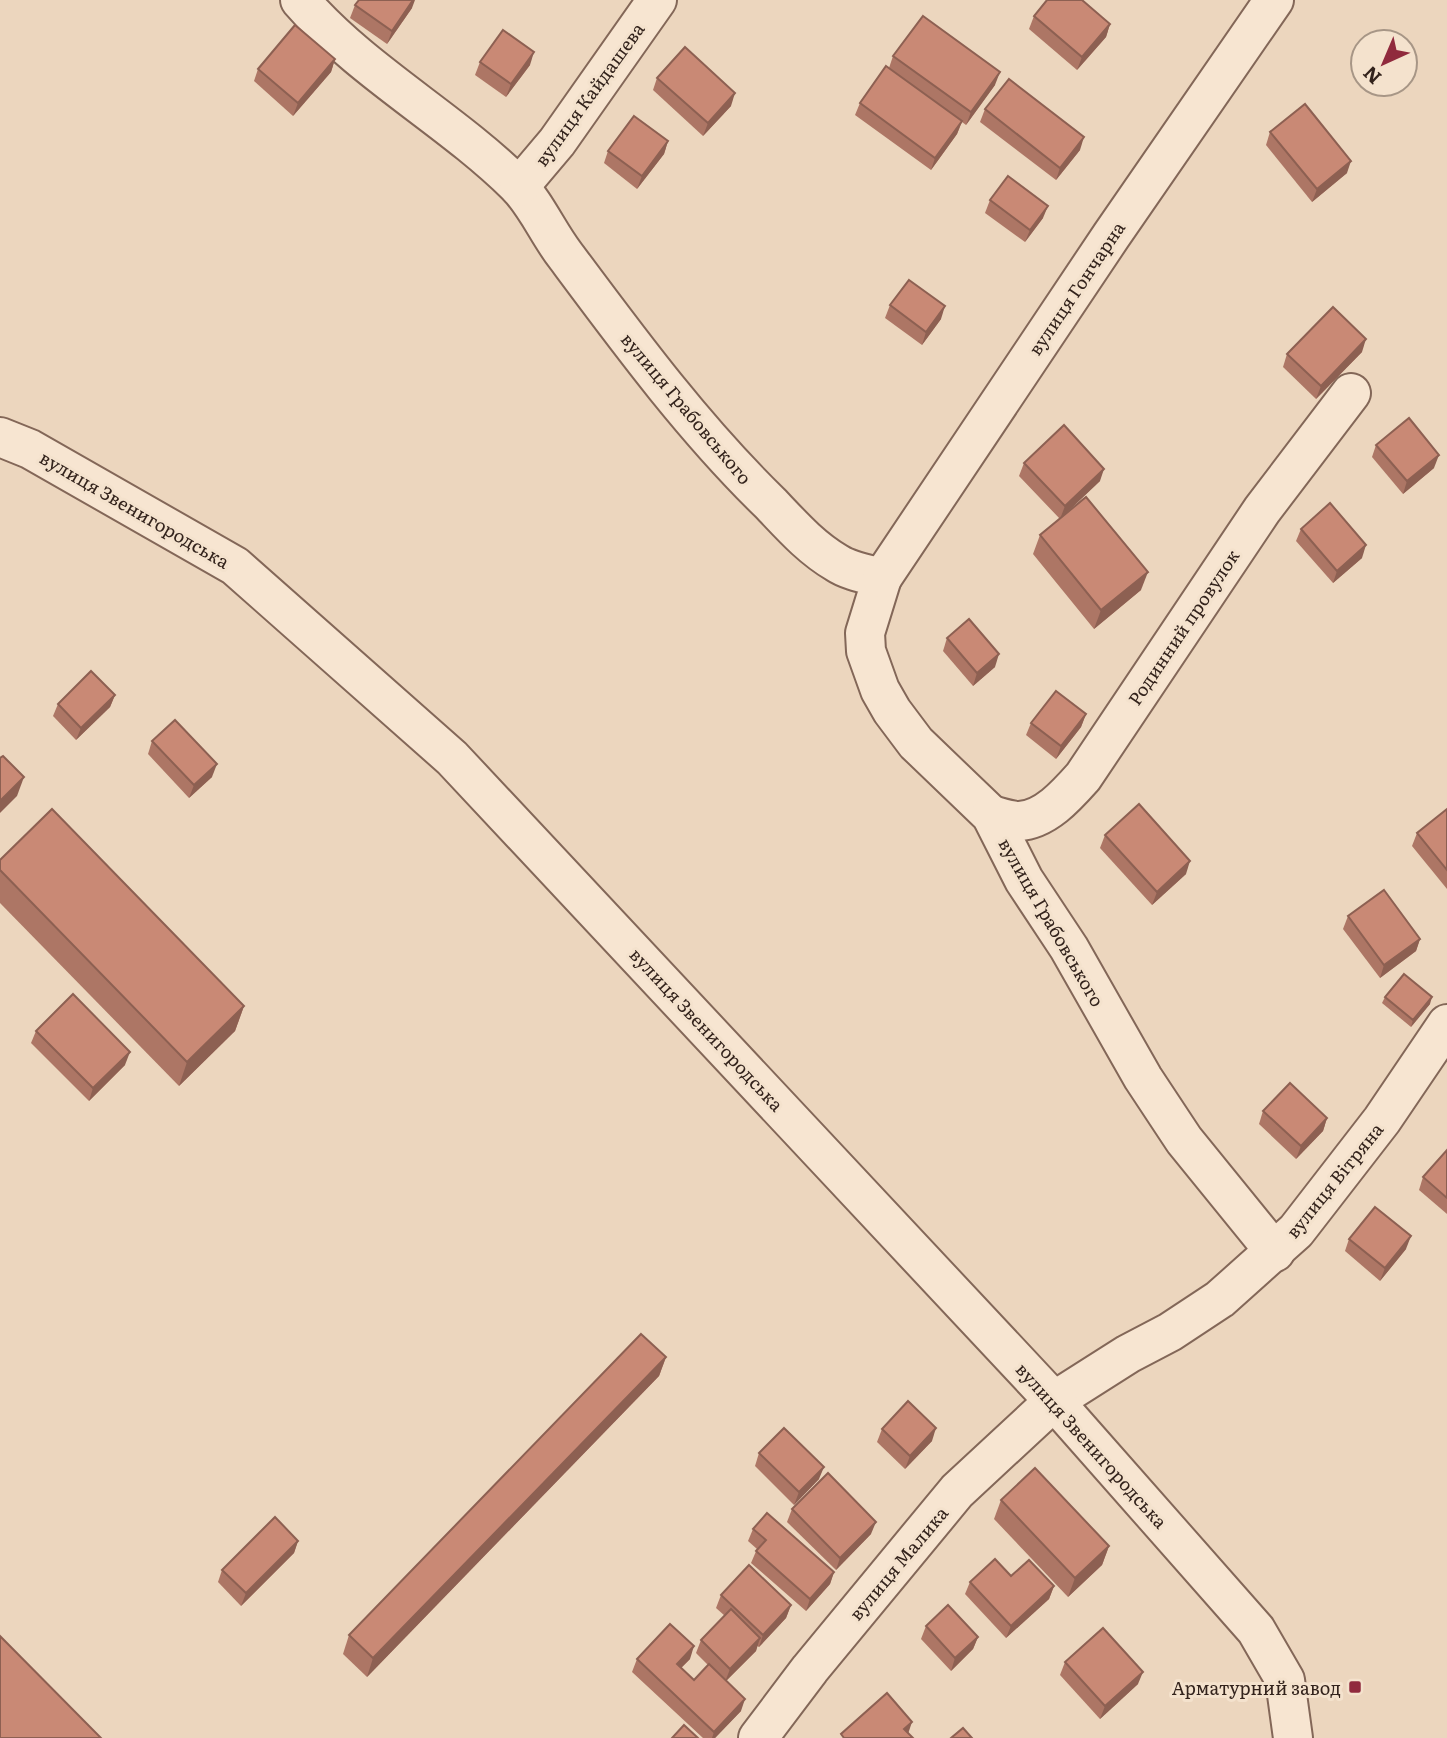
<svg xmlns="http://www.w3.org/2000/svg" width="1447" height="1738" font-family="Literata,serif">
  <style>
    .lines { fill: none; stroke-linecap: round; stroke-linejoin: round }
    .minor-casing { stroke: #836758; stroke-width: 42 }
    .tertiary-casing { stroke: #836758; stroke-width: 42 }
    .minor { stroke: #f7e5d1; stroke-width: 38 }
    .tertiary { stroke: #f7e5d1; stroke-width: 38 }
    .wall { fill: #ad7665 }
    .shaded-wall { fill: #8d6052 }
    .building { fill: #c98975; stroke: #8d6052; stroke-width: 2 }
    .poi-dot { fill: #902a3d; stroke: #f4e2cd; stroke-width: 2.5 }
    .labels { text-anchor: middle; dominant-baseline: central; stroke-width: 6; stroke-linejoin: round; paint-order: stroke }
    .street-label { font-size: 18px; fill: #33231c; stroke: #f4e2cd }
    .poi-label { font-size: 18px; fill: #33231c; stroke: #f4e2cd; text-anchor: end }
  </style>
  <rect width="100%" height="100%" fill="#ecd6be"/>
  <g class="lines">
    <defs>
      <g id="minor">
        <path d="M300,0C362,72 449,118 517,185C536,204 548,233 565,255C629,341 693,428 770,503C791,525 810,547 837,563C849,571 867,574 882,578L865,633L866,651L880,690L892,711L916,743L991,815L1024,880L1069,948L1143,1078L1184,1140L1275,1252"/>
        <polyline points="519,187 557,142 657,0"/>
        <polyline points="882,578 1111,236 1274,0"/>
        <path d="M991,815C999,817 1010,821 1019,821C1045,820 1067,795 1083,777L1262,510L1351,393"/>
        <polyline points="758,1738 810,1669 957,1491 1054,1401 1128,1354 1170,1332 1220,1299 1296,1231 1382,1120 1447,1024"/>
      </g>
      <polyline id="tertiary" points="0,437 30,449 235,566 452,758 1054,1401 1256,1630 1285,1680 1293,1738"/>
    </defs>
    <!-- minor casing -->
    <use href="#minor" class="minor-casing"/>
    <!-- tertiary casing -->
    <use href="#tertiary" class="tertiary-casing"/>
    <!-- minor -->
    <use href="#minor" class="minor"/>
    <!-- tertiary -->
    <use href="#tertiary" class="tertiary"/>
  </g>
  <!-- wall -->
  <g class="wall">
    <polygon points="355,5 412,8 387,44 350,18"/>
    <polygon points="1034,16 1110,24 1106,37 1077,70 1029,29"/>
    <polygon points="893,56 995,85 966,125 962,122 957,134 931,170 855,115 860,103 889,68"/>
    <polygon points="335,59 331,72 293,116 254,81 258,69"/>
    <polygon points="480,62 530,65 506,97 475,75"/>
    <polygon points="657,78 731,106 703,136 653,90"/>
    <polygon points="985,109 1080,150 1056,180 980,122"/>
    <polygon points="1270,132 1347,173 1312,202 1266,145"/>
    <polygon points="668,141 664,154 637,189 604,163 608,151"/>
    <polygon points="990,200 1043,218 1025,242 985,213"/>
    <polygon points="890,305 941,319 922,345 885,318"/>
    <polygon points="1362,352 1316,399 1283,367 1287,354"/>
    <polygon points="1376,445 1434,468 1403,494 1372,457"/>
    <polygon points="1024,463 1100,481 1064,515 1141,590 1094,629 1033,554 1040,535 1060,519 1019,476"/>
    <polygon points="1301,529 1362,558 1333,583 1296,541"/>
    <polygon points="947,638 995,667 973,686 943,651"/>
    <polygon points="115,695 110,707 76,740 53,716 58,704"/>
    <polygon points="1086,714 1081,727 1056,759 1026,735 1031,723"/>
    <polygon points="152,741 212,777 189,798 148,754"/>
    <polygon points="1447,809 1447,889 1412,846 1417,833"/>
    <polygon points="1105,835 1186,874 1152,905 1100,848"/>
    <polygon points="0,860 244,1006 235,1031 179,1086 0,903"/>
    <polygon points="1348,916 1420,939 1416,951 1380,978 1343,929"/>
    <polygon points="1385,997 1430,1004 1411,1027 1382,1003"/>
    <polygon points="36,1031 125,1065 89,1101 31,1043"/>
    <polygon points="1263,1111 1327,1118 1323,1131 1296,1159 1259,1124"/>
    <polygon points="1447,1150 1447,1214 1419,1190 1423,1177"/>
    <polygon points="1349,1239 1406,1249 1380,1281 1345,1251"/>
    <polygon points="666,1357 659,1376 367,1677 343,1654 349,1635"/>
    <polygon points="882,1429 932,1441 905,1469 877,1442"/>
    <polygon points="759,1453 819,1479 794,1505 755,1466"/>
    <polygon points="1001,1500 1109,1546 1102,1565 1068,1597 994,1519"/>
    <polygon points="792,1509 871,1534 836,1570 787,1522"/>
    <polygon points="753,1529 834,1572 830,1584 806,1611 751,1563 757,1549 748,1541"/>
    <polygon points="298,1541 294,1553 241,1606 218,1582 222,1570"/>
    <polygon points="970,1582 1054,1586 1049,1599 1006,1638 965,1594"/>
    <polygon points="721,1595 791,1605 786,1618 759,1647 757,1646 756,1651 726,1681 741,1711 715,1738 703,1738 632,1672 637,1659 690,1659 681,1668 694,1680 708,1665 696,1653 701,1640 725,1616 716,1608"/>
    <polygon points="926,1626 978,1637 973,1649 951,1671 921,1639"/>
    <polygon points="1065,1662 1138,1684 1100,1719 1060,1675"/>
  </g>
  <!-- shaded-wall -->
  <g class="shaded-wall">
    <polygon points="413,0 415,0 412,8 387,44 392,31"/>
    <polygon points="1110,24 1106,37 1077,70 1082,57"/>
    <polygon points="534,52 530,65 506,97 511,84"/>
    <polygon points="335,59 331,72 293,116 298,103"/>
    <polygon points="1000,72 995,85 966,125 971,112"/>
    <polygon points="735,93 731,106 703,136 708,123"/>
    <polygon points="962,121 957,134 931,170 935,158"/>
    <polygon points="1084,137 1080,150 1056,180 1060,168"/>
    <polygon points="668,141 664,154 637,189 642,176"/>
    <polygon points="1351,161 1347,173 1312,202 1317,189"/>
    <polygon points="1048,206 1043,218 1025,242 1030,230"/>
    <polygon points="945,306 941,319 922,345 926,332"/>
    <polygon points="1366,339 1362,352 1316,399 1321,386"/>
    <polygon points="1439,455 1434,468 1403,494 1407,481"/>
    <polygon points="1104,469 1100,481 1060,519 1065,506"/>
    <polygon points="1366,545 1362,558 1333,583 1337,571"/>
    <polygon points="1148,572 1141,590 1094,629 1101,610"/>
    <polygon points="999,654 995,667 973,686 977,673"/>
    <polygon points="115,695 110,707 76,740 81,728"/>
    <polygon points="1086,714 1081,727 1056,759 1061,746"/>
    <polygon points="217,764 212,777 189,798 194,785"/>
    <polygon points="24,777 17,796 0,813 0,801"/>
    <polygon points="1190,861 1186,874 1152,905 1157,892"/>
    <polygon points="1420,939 1416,951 1380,978 1384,965"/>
    <polygon points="1432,997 1430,1004 1411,1027 1413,1020"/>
    <polygon points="244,1006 235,1031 179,1086 187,1062"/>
    <polygon points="130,1052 125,1065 89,1101 93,1088"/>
    <polygon points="1327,1118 1323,1131 1296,1159 1301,1146"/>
    <polygon points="1411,1236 1406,1249 1380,1281 1385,1268"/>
    <polygon points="666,1357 659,1376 367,1677 373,1658"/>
    <polygon points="936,1428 932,1441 905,1469 910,1456"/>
    <polygon points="824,1467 819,1479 794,1505 799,1492"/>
    <polygon points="876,1522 871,1534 836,1570 840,1558"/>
    <polygon points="298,1541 294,1553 241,1606 246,1593"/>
    <polygon points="1109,1546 1102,1565 1068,1597 1075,1578"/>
    <polygon points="834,1572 830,1584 806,1611 810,1599"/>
    <polygon points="1054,1586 1049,1599 1006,1638 1011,1626"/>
    <polygon points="791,1605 786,1618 759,1647 763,1635"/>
    <polygon points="978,1637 973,1649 951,1671 955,1658"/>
    <polygon points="760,1638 756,1651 725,1682 730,1669"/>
    <polygon points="694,1646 690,1659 672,1677 677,1664"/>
    <polygon points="1143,1672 1138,1684 1100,1719 1105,1706"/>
    <polygon points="745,1699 741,1711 715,1738 712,1738 714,1732"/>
    <polygon points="912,1722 908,1734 904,1729"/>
  </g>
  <!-- building -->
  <g class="building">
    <polygon points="359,0 413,0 392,31 355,5"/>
    <polygon points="1047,0 1082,0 1110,24 1082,57 1034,16"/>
    <polygon points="923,16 1000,72 971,112 893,56"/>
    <polygon points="295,25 335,59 298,103 258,69"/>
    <polygon points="503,30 534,52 511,84 480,62"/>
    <polygon points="685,47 735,93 708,123 657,78"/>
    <polygon points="886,66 962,121 935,158 860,103"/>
    <polygon points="1009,79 1084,137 1060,168 985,109"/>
    <polygon points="1305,104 1351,161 1317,189 1270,132"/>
    <polygon points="634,116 668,141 642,176 608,151"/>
    <polygon points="1008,176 1048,206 1030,230 990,200"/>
    <polygon points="909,280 945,306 926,332 890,305"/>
    <polygon points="1333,307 1366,339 1321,386 1287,354"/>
    <polygon points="1409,418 1439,455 1407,481 1376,445"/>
    <polygon points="1064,425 1104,469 1065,506 1024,463"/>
    <polygon points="1086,497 1148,572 1101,610 1040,535"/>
    <polygon points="1330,503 1366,545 1337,571 1301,529"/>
    <polygon points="969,619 999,654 977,673 947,638"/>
    <polygon points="91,671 115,695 81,728 58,704"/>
    <polygon points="1056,691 1086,714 1061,746 1031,723"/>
    <polygon points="175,720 217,764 194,785 152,741"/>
    <polygon points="3,756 24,777 0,801 0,758"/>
    <polygon points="1139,804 1190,861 1157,892 1105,835"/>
    <polygon points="52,809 244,1006 187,1062 0,870 0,860"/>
    <polygon points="1447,809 1447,870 1417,833"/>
    <polygon points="1384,890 1420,939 1384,965 1348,916"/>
    <polygon points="1404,974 1432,997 1413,1020 1385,997"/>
    <polygon points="73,994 130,1052 93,1088 36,1031"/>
    <polygon points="1290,1083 1327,1118 1301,1146 1263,1111"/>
    <polygon points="1447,1150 1447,1198 1423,1177"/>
    <polygon points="1375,1207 1411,1236 1385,1268 1349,1239"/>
    <polygon points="641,1334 666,1357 373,1658 349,1635"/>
    <polygon points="908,1401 936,1428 910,1456 882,1429"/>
    <polygon points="784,1428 824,1467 799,1492 759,1453"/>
    <polygon points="1035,1468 1109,1546 1075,1578 1001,1500"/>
    <polygon points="828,1473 876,1522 840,1558 792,1509"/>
    <polygon points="767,1513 834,1572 810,1599 756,1551 766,1540 753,1529"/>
    <polygon points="275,1517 298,1541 246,1593 222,1570"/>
    <polygon points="995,1559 1011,1576 1029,1560 1054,1586 1011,1626 970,1582"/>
    <polygon points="749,1565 791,1605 763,1635 721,1595"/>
    <polygon points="948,1605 978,1637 955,1658 926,1626"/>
    <polygon points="731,1609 760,1638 730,1669 701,1640"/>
    <polygon points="670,1624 694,1646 677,1664 694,1680 709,1664 745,1699 714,1732 637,1659"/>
    <polygon points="1103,1628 1143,1672 1105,1706 1065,1662"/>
    <polygon points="0,1636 101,1738 0,1738"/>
    <polygon points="887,1693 912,1722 904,1729 913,1738 844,1738 841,1734"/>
    <polygon points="684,1725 698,1738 672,1738"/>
    <polygon points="963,1728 972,1738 951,1738"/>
  </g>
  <!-- markers -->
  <rect class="poi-dot" x="1348" y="1680" width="14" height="14" rx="3.5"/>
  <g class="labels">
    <!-- street labels -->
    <g class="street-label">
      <text transform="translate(589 94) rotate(-54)">вулиця Кайдашева</text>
      <text transform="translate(1076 288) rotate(-56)">вулиця Гончарна</text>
      <text transform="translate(687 408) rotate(50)">вулиця Грабовського</text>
      <text transform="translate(135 509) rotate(30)">вулиця Звенигородська</text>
      <text transform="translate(1183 627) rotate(-56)">Родинний провулок</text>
      <text transform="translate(1052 922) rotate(60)">вулиця Грабовського</text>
      <text transform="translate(707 1029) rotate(47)">вулиця Звенигородська</text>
      <text transform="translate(1334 1180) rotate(-51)">вулиця Вітряна</text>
      <text transform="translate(1092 1445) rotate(48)">вулиця Звенигородська</text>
      <text transform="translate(898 1563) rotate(-50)">вулиця Малика</text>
    </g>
    <!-- poi labels -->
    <g class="poi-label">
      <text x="1341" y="1687">Арматурний завод</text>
    </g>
  </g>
  <!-- north arrow -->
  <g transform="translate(1384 63) rotate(224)"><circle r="33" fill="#f4e2cd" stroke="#a79686" stroke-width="2"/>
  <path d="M0-5L12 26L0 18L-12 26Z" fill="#902a3d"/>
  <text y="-10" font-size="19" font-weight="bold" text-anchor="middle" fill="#33231c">N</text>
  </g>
</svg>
